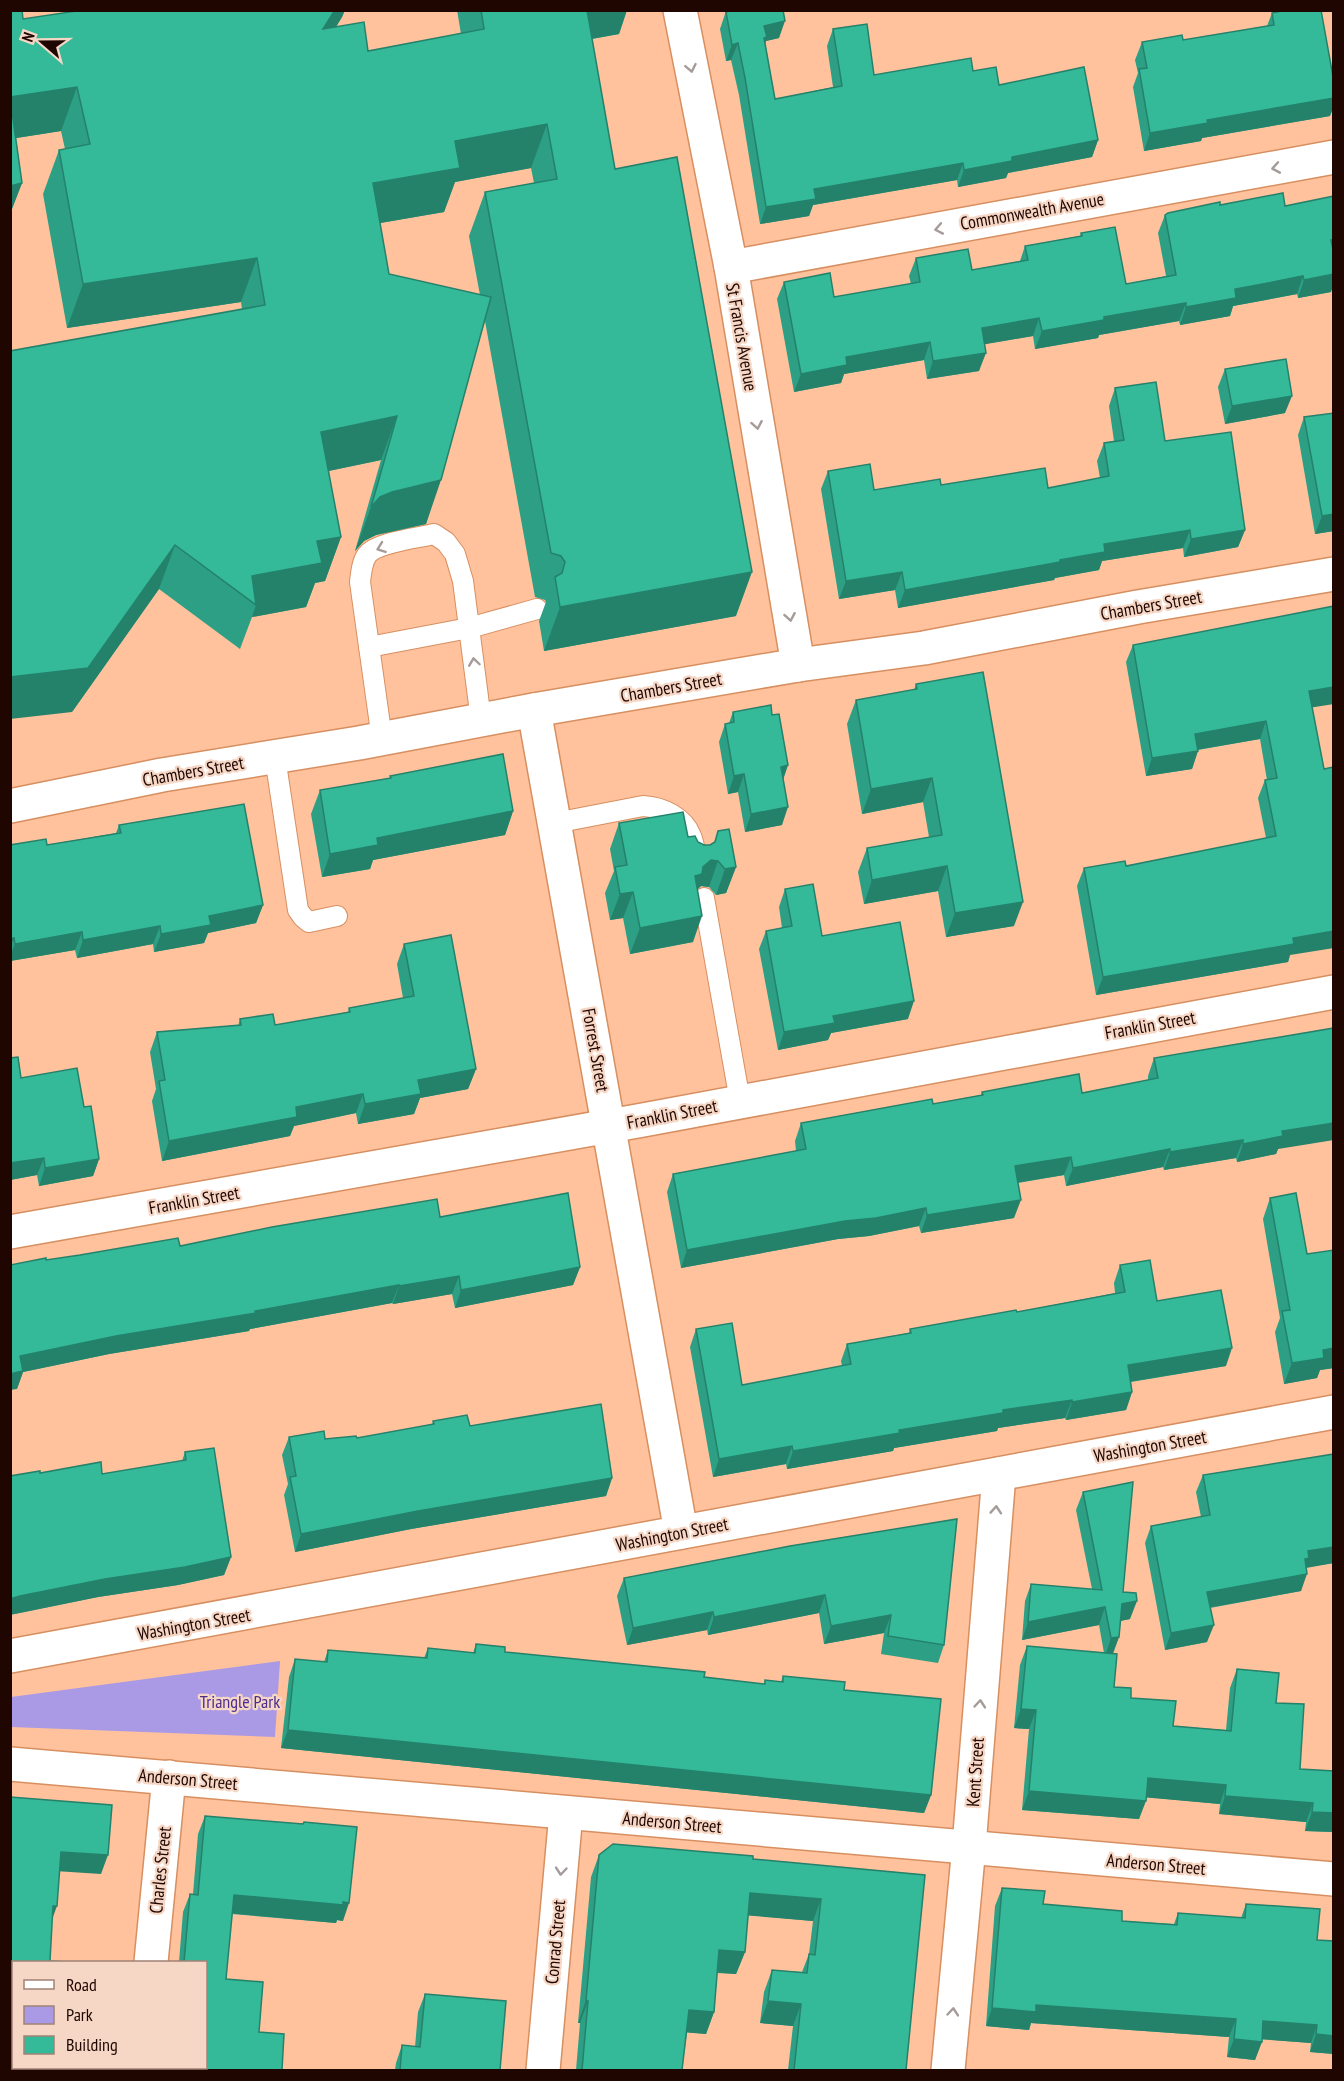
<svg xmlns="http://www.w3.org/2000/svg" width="1344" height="2081" font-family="'PT Sans Narrow',sans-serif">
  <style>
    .green { fill: #aa9ae5 }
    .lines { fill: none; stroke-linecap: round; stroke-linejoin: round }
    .lane-casing { stroke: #d78f60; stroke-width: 22 }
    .street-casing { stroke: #d78f60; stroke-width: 36 }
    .secondary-casing { stroke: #d78f60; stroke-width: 36 }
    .lane { stroke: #fff; stroke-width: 20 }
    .street { stroke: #fff; stroke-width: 33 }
    .secondary { stroke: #fff; stroke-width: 33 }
    .wall { fill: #2d9f84; fill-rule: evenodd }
    .shaded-wall { fill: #24826b }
    .building { fill: #34b999; stroke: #24826b; stroke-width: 1.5 }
    .oneway { stroke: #a59b99 }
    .labels { text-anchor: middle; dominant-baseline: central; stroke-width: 4.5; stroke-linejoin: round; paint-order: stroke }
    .street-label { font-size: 18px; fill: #1f0600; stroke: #f6d7c5 }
    .park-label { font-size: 18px; fill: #4c2d8e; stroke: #f6d7c5 }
  </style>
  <rect width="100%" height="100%" fill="#ffc29d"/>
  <!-- green -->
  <polygon class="green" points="280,1661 275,1737 11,1727 11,1697"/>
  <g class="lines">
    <defs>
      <g id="lane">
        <polyline points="369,647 469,628 537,609"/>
        <path d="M382,739L360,582C361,573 362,562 367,555C377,542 418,538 434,534L446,542L455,554L463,581L481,720"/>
        <polyline points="275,757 298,910 303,917 309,922 337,916"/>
        <path d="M555,823L643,806C662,807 684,817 691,836C694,843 695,852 697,860"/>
        <polyline points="704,898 740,1101"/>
      </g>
      <g id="street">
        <polyline points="680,10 731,267 798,665"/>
        <polyline points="731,267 1334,157"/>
        <polyline points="534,710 681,1532"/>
        <polyline points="10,1232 643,1120 1334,992"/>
        <polyline points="10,1656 1334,1412"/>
        <polyline points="10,1764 1334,1879"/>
        <polyline points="151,1962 169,1777"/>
        <polyline points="140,2070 140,2068"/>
        <polyline points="543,2070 566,1813"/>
        <polyline points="948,2070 969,1846 999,1474"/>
      </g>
      <polyline id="secondary" points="10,806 162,775 359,743 534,710 798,665 924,648 1138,607 1334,574"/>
    </defs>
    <!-- lane casing -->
    <use href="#lane" class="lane-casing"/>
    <!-- street casing -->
    <use href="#street" class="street-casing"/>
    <!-- secondary casing -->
    <use href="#secondary" class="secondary-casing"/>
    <!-- lane -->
    <use href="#lane" class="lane"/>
    <!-- street -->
    <use href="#street" class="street"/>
    <!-- secondary -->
    <use href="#secondary" class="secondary"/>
  </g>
  <!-- wall -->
  <g class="wall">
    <path d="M10,10L23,19L83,10H345L342,17L336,27L368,51L461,34L457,10H627L619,34L592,39L615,169L736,616L544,651L539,621L546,602L545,600L535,597L485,321L426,524L376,535L364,541L355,551L381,460L328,471L341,537L325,581L315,583L306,607L252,617L240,649L159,589L72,712L242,309L241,302L67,328L43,194L59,150L65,149L61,131L16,138L22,183L10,214ZM531,168L534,183L485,192L469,236L480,295L389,274L380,223L444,212L455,182Z"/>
    <polygon points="725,10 783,10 779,38 766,41 765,42 775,99 833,87 827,46 833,29 874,75 973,71 1098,140 1092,157 1008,173 1006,178 958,187 957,180 813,205 809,216 760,224 739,95 731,60 726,61 720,29 725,14"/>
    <polygon points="1272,13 1330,116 1202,138 1201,141 1144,151 1133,87 1138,73 1135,60 1142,42 1183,40 1267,26"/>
    <polygon points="1220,205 1285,206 1331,292 1298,298 1297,294 1266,300 1233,306 1230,316 1180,325 1179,321 1099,335 1098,338 1035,349 1033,336 984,344 979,371 927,379 924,360 844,374 841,383 794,392 777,299 784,282 834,297 911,284 909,276 916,258 972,270 1020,261 1025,246 1080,236 1081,233 1126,284 1166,276 1158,233 1165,215"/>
    <polygon points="1225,369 1285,413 1225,424 1218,387"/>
    <polygon points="1115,388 1165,441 1245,530 1238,547 1184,557 1183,548 1102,561 1099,570 1055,578 1054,580 898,608 895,590 839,599 821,489 828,471 874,490 941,485 1048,488 1100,478 1097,461 1104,443 1114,441 1109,406"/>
    <polygon points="1304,417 1334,531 1315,534 1298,435"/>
    <polygon points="1133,645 1312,708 1290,955 1288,962 1096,995 1077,886 1084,868 1126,866 1266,838 1258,798 1265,780 1267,780 1260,739 1198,750 1192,769 1146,776 1126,662"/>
    <polygon points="916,684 1014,926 946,937 938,891 864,904 858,872 867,848 929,837 923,802 862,814 847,724 856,700 914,690"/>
    <polygon points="733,712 772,715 788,765 783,779 782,825 745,832 738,792 728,794 719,742 725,724 729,723"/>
    <polygon points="390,776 513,811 505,835 373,860 370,869 322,877 311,814 320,790 390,778"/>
    <polygon points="619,823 688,837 704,845 710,845 714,843 718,831 736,867 726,893 716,895 709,887 701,886 697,890 693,942 630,954 623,918 610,920 605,893 614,871 610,849"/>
    <polygon points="119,825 263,905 256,923 208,933 204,943 154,952 153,944 77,958 75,950 10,961 10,845 47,845 116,833"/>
    <polygon points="785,889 822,936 908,1019 831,1033 828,1040 778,1050 759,949 766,931 782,928 779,907"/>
    <polygon points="404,944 476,1069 468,1089 420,1098 414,1114 358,1124 356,1113 294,1126 290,1136 162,1161 152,1101 156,1089 150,1052 157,1032 238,1026 240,1019 275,1025 348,1012 349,1008 403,998 397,964"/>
    <polygon points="10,1058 21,1078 84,1107 99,1159 93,1176 39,1186 37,1175 10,1180"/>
    <polygon points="1154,1058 1278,1149 1276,1154 1237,1162 1236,1158 1164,1170 1163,1167 1066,1186 1064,1175 1018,1183 1014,1218 921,1233 919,1226 869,1236 838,1239 681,1268 667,1192 673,1174 796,1151 795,1141 801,1123 933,1104 981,1095 982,1092 1082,1093 1148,1080 1148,1076"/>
    <polygon points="1270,1198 1307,1254 1334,1250 1334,1368 1320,1370 1317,1378 1284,1384 1275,1332 1280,1318 1263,1219"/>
    <polygon points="440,1217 580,1267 573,1285 455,1308 452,1294 393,1304 392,1303 250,1329 249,1331 109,1354 23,1372 17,1389 46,1260 180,1246"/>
    <polygon points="1120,1265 1226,1366 1131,1382 1132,1392 1126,1410 1066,1420 1065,1418 998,1428 997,1431 894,1448 893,1451 787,1469 786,1464 713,1477 690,1347 696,1329 742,1385 842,1366 841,1361 847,1344 909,1333 910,1329 1017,1312 1115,1293 1114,1283"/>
    <polygon points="433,1421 470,1426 612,1478 606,1496 411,1529 295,1552 284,1495 288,1484 282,1455 289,1437 325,1439 357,1438 432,1425"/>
    <polygon points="185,1452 231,1557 224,1575 178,1585 98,1597 14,1614 40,1473 102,1474 182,1461"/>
    <polygon points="1203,1475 1334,1563 1306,1567 1301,1591 1210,1608 1207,1642 1165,1650 1145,1543 1151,1526 1201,1517 1196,1492"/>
    <polygon points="1083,1492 1123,1592 1130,1619 1120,1621 1119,1637 1113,1654 1114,1687 1173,1726 1226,1730 1230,1688 1237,1669 1276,1703 1300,1769 1334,1771 1334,1832 1305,1831 1306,1822 1219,1814 1220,1804 1146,1797 1139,1819 1022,1810 1029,1729 1014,1728 1020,1665 1027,1646 1104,1653 1099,1625 1022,1640 1025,1601 1031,1584 1092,1589 1076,1510"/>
    <polygon points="790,1546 944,1645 938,1663 881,1654 884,1633 824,1644 819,1613 708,1635 707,1630 627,1645 617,1596 624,1578"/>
    <polygon points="476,1644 505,1652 704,1677 764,1684 765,1680 781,1682 783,1676 844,1690 931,1795 924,1813 281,1748 289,1677 295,1659 324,1662 328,1650 424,1658 428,1648 473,1653"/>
    <polygon points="205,1816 303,1824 304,1822 343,1921 337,1920 336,1923 232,1914 226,1979 282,2070 169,2070 169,2067 206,2067 206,1962 179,1962 183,1912 190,1894 193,1894 198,1834"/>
    <polygon points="599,1855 753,1859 925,1875 906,2070 788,2070 793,2026 760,2023 764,1992 772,1970 802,1972 809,1954 813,1921 748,1915 745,1952 736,1974 717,1973 714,2012 706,2034 687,2032 682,2070 576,2070 580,2023 578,2023 591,1877"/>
    <polygon points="1002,1888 1043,1904 1122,1921 1174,1924 1178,1913 1241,1918 1246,1904 1317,1940 1334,1941 1334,2054 1310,2052 1311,2043 1262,2039 1255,2060 1227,2057 1229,2037 1031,2023 1029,2030 986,2026 995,1906"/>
    <polygon points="425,1994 500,2070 395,2070 396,2063 402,2045 415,2047 418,2012"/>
  </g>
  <!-- shaded-wall -->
  <g class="shaded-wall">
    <polygon points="335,10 345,10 342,17 307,73 323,29"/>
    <polygon points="580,10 627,10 619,34 568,43"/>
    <polygon points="785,21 779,38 766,41 761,54 764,26"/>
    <polygon points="738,43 731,60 726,61 732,45"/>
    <polygon points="77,87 61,131 10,139 10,97"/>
    <polygon points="1334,98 1334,106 1330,116 1202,138 1201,141 1144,151 1150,133 1207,120"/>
    <polygon points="547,124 531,168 455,182 444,212 357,227 373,183 455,141"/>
    <polygon points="1098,140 1092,157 1008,173 1006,178 958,187 964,170 1012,157"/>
    <polygon points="963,163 957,180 813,205 809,216 760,224 766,207 814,189"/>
    <polygon points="22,183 10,214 10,186"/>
    <polygon points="1331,240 1334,240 1334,256"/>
    <polygon points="257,258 241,302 67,328 83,284"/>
    <polygon points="1334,274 1334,284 1331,292 1298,298 1304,280"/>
    <polygon points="1303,276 1297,294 1233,306 1230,316 1180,325 1186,307 1235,289"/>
    <polygon points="1186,303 1179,321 1099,335 1098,338 1035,349 1042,331 1104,317"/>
    <polygon points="1039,318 1033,336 975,346 982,328"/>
    <polygon points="930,342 924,360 844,374 841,383 794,392 801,374 846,357"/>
    <polygon points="986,353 979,371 927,379 933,361"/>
    <polygon points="1292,396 1285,413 1225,424 1232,406"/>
    <polygon points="397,416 381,460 305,476 321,432"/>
    <polygon points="441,480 426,524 376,535 364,541 355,551 371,507 380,497 392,492"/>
    <polygon points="1334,514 1334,531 1315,534 1322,516"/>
    <polygon points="1190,530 1183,548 1102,561 1099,570 1055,578 1054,580 898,608 905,590 1060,560 1104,544"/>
    <polygon points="1245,530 1238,547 1184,557 1191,539"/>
    <polygon points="341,537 325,581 315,583 306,607 252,617 256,605 252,576 317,541"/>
    <polygon points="175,545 159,589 72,712 10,719 10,677"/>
    <polygon points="752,572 736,616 544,651 560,607"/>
    <polygon points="902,572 895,590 839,599 846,581"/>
    <polygon points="1334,687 1334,704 1302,709 1309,691"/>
    <polygon points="1266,721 1260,739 1189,751 1195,734"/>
    <polygon points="1198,751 1192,769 1146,776 1152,758"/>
    <polygon points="788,765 782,783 781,767"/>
    <polygon points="744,774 738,792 728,794 734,776"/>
    <polygon points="932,778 923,802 862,814 871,789"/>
    <polygon points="788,807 782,825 745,832 751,814"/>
    <polygon points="513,811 505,835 373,860 370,869 322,877 330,854 377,838"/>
    <polygon points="711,860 718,861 709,887 701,886 695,891 695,876"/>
    <polygon points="947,866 938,891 864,904 872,880"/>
    <polygon points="736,867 726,893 716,895 725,869"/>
    <polygon points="633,892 623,918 610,920 620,894"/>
    <polygon points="1023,902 1014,926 946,937 955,913"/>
    <polygon points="263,905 256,923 208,933 204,943 154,952 161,934 209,916"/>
    <polygon points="702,916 693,942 630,954 640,928"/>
    <polygon points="160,926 153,944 77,958 83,940"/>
    <polygon points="1334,931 1334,948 1290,955 1288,962 1096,995 1103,977 1293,938"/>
    <polygon points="82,932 75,950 10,961 10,956 15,944"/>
    <polygon points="14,938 10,948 10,939"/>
    <polygon points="914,1001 908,1019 831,1033 828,1040 778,1050 784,1032 833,1016"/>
    <polygon points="476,1069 468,1089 420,1098 414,1114 358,1124 365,1104 418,1080"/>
    <polygon points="363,1094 356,1113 294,1126 290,1136 162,1161 169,1141 296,1107"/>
    <polygon points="1334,1123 1334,1140 1278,1149 1276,1154 1237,1162 1243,1144 1282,1131"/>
    <polygon points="1243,1140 1236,1158 1164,1170 1170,1152"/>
    <polygon points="1170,1149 1163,1167 1066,1186 1073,1168"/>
    <polygon points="1071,1157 1064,1175 1009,1184 1015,1166"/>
    <polygon points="44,1158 37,1175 10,1180 10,1163"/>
    <polygon points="99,1159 93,1176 39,1186 45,1168"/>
    <polygon points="1021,1200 1014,1218 921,1233 927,1215"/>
    <polygon points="926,1208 919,1226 869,1236 838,1239 681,1268 687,1250 845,1221"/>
    <polygon points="580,1267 573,1285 455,1308 461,1290"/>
    <polygon points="459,1276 452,1294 393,1304 399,1286"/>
    <polygon points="399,1285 392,1303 250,1329 249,1331 109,1354 23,1372 17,1389 10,1390 10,1374 20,1356 116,1336"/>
    <polygon points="1232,1348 1226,1366 1122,1383 1128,1365"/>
    <polygon points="1334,1348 1334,1368 1320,1370 1317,1378 1284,1384 1292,1363 1323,1350"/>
    <polygon points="1132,1392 1126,1410 1066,1420 1072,1402"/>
    <polygon points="1072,1400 1065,1418 998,1428 997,1431 894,1448 893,1451 787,1469 793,1451 1003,1410"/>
    <polygon points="792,1446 786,1464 713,1477 719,1459"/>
    <polygon points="612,1478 606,1496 411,1529 295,1552 301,1534 418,1511"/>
    <polygon points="1334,1547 1334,1563 1306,1568 1307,1574 1301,1591 1201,1609 1207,1592 1308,1551"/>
    <polygon points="231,1557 224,1575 178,1585 98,1597 10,1615 10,1599 20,1596 105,1579"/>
    <polygon points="825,1595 819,1613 708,1635 714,1617"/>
    <polygon points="1137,1601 1130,1619 1115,1622 1122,1604"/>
    <polygon points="1105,1607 1099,1625 1022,1640 1028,1622"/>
    <polygon points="713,1612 707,1630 627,1645 633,1628"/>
    <polygon points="891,1615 884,1633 824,1644 831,1626"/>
    <polygon points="1214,1625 1207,1642 1165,1650 1171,1633"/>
    <polygon points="1119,1637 1112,1655 1105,1656 1111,1638"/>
    <polygon points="1021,1709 1036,1710 1029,1729 1014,1728"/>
    <polygon points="288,1730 931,1795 924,1813 281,1748"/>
    <polygon points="1148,1778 1226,1785 1220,1804 1141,1797"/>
    <polygon points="1029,1791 1146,1801 1139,1819 1022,1810"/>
    <polygon points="1225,1796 1313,1803 1306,1822 1219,1814"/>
    <polygon points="1312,1812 1334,1813 1334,1832 1305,1831"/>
    <polygon points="61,1852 108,1855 101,1874 55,1871"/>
    <polygon points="750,1893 821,1899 813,1921 742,1915"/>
    <polygon points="234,1895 343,1902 349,1903 343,1921 337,1920 336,1923 227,1913"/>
    <polygon points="53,1906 57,1906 50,1925"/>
    <polygon points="719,1950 745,1952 736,1974 711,1972"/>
    <polygon points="586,2000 588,2001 580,2023 578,2023"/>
    <polygon points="768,2001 801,2004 793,2026 760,2023"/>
    <polygon points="1036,2005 1236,2019 1229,2037 1031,2023 1029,2030 986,2026 992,2008"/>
    <polygon points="689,2010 714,2012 706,2034 681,2032"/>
    <polygon points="1263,2021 1317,2025 1311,2043 1257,2039"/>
    <polygon points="1316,2034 1334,2036 1334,2054 1310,2052"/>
    <polygon points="1234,2039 1262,2042 1255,2060 1227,2057"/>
  </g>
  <!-- building -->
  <g class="building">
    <polygon points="10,10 22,10 23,19 83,10 335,10 323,29 364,22 368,51 484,29 481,10 587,10 615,169 677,157 752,572 560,607 555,577 562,573 565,562 561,556 551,553 485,192 557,179 547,124 455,141 460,168 373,183 389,274 491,297 441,480 392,492 380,497 371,507 397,416 321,432 341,537 317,541 322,563 252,576 256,605 175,545 88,668 10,677 10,351 265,305 257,258 83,284 59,150 90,144 77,87 10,97"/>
    <polygon points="733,10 783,10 785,21 764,26 767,37 764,38 775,99 842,86 833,29 867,24 874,75 971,58 973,71 996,67 999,85 1084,67 1098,140 1012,157 1012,161 964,170 963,163 814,189 816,199 766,207 745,78 738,43 732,45 726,12"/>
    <polygon points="1286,10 1321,10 1334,82 1334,98 1207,120 1208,123 1150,133 1139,69 1147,68 1142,42 1182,35 1183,40 1274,25 1272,13"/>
    <polygon points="10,98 22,183 10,186"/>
    <polygon points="1283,193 1285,206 1334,196 1334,240 1331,240 1334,254 1334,274 1304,280 1303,276 1273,282 1235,289 1236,298 1186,307 1186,303 1104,317 1104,320 1042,331 1039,318 982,328 986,353 933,361 930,342 846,357 847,365 801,374 784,282 830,273 834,297 920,282 916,258 968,249 972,270 1028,260 1025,246 1082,236 1081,233 1115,227 1126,284 1176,275 1165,215 1168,213 1220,202 1220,205"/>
    <polygon points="1286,359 1292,396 1232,406 1225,369"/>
    <polygon points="1156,382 1165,441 1231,432 1245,530 1191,539 1190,530 1104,544 1105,552 1060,560 1060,562 905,590 902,572 846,581 828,471 870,464 874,490 940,479 941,485 1045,468 1048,488 1109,476 1104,443 1124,440 1115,388"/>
    <polygon points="1334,413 1334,514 1322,516 1304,417"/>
    <polygon points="1334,606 1334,687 1309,691 1324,769 1333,767 1334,768 1334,931 1293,938 1294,944 1103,977 1084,868 1125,861 1126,866 1276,836 1265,780 1277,778 1266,721 1195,734 1198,751 1152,758 1133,645"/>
    <polygon points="983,672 1023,902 955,913 947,866 872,880 867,848 942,835 932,778 871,789 856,700 917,689 916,684"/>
    <polygon points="771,705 772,715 779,714 788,765 781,767 788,807 751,814 744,774 734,776 725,724 734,722 733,712"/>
    <polygon points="503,754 513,811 377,838 378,845 330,854 320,790 391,778 390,776"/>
    <polygon points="244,804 263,905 209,916 211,925 161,934 160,926 83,940 82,932 15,944 14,938 10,939 10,845 46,839 47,845 121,833 119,825"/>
    <polygon points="683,812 688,837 695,836 698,842 704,845 710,845 715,842 718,831 729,829 736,867 725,869 718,861 711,860 703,867 702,874 695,876 702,916 640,928 633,892 620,894 615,867 627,865 619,823"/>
    <polygon points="813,884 822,936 900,922 914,1001 833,1016 835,1023 784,1032 766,931 792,926 785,889"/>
    <polygon points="451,935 476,1069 418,1080 421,1094 365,1104 363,1094 296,1107 297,1117 169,1141 159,1081 165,1080 157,1032 241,1025 240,1019 273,1014 275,1025 350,1012 349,1008 414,996 404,944"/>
    <polygon points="1334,1028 1334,1123 1282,1131 1283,1136 1243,1144 1243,1140 1170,1152 1170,1149 1073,1168 1071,1157 1015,1166 1021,1200 927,1215 926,1208 876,1218 845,1221 687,1250 673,1174 806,1149 801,1123 932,1099 933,1104 983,1095 982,1092 1079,1074 1082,1093 1158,1078 1154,1058"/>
    <polygon points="18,1057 21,1078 77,1068 84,1107 91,1106 99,1159 45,1168 44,1158 10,1163 10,1058"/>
    <polygon points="568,1193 580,1267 461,1290 459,1276 399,1286 399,1285 255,1311 256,1313 116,1336 20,1356 23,1371 10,1374 10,1265 46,1258 46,1260 80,1255 178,1238 180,1246 272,1227 437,1199 440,1217"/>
    <polygon points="1296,1193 1307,1254 1334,1250 1334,1348 1323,1350 1324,1358 1292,1363 1282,1311 1290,1310 1270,1198"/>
    <polygon points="1150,1260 1157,1301 1221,1290 1232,1348 1128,1365 1132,1392 1072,1402 1072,1400 1003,1410 1003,1413 899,1430 900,1433 793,1451 792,1446 719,1459 696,1329 732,1323 742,1385 851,1364 847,1344 911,1333 910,1329 1016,1310 1017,1312 1125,1292 1120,1265"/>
    <polygon points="601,1404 612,1478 418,1511 301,1534 290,1477 296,1476 289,1437 324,1431 325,1439 356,1436 357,1438 434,1424 433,1421 467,1415 470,1426"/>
    <polygon points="214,1448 231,1557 185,1567 105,1579 20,1596 10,1599 10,1476 40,1471 40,1473 101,1462 102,1474 186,1460 185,1452"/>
    <polygon points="1334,1454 1334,1547 1308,1551 1309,1558 1305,1559 1307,1574 1207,1592 1214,1625 1171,1633 1151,1526 1210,1515 1203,1475"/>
    <polygon points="1133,1482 1123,1592 1136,1593 1137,1601 1122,1604 1119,1637 1111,1638 1105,1607 1028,1622 1031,1584 1102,1590 1083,1492"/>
    <polygon points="957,1519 944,1645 888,1636 891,1615 831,1626 825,1595 714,1617 713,1612 633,1628 624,1578 790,1546"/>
    <polygon points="476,1644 505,1647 505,1652 705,1672 704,1677 765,1684 765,1680 783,1682 783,1676 845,1682 844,1690 941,1699 931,1795 288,1730 295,1659 327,1662 328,1650 427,1658 428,1648 475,1653"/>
    <polygon points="1027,1646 1117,1654 1114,1687 1131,1688 1131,1698 1176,1701 1173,1726 1231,1731 1237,1669 1279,1673 1276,1703 1304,1704 1300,1769 1334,1771 1334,1813 1312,1812 1313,1803 1225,1796 1226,1785 1148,1778 1146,1801 1029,1791 1036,1710 1021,1709"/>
    <polygon points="10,1797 112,1805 108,1855 61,1852 57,1906 53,1906 50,1961 67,1962 14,1962 14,2067 95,2067 95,2070 10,2070"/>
    <polygon points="205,1816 303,1824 304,1822 357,1827 349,1903 343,1902 343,1905 234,1895 226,1979 263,1982 259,2032 284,2034 282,2070 174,2070 174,2067 206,2067 206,1962 184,1962 190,1894 198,1895"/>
    <polygon points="613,1844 753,1856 753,1859 925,1875 906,2070 794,2070 801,2004 768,2001 772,1970 807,1973 809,1954 815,1955 821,1899 750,1893 745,1952 719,1950 714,2012 689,2010 682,2070 582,2070 588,2001 586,2000 599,1855"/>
    <polygon points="1002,1888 1045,1891 1043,1904 1122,1911 1122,1921 1177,1925 1178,1913 1245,1918 1246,1904 1320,1909 1317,1940 1334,1941 1334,2036 1316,2034 1317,2025 1263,2021 1262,2042 1234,2039 1236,2019 1036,2005 1036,2012 992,2008"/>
    <polygon points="425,1994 506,2001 500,2070 400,2070 402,2045 420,2047"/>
  </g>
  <!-- one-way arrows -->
  <defs><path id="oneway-chevron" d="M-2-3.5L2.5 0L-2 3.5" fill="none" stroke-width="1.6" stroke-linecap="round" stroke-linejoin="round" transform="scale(1.5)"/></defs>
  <g class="oneway">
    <use href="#oneway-chevron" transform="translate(691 68) rotate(79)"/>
    <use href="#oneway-chevron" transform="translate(1276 168) rotate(170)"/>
    <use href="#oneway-chevron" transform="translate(939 229) rotate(169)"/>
    <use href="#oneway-chevron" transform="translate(757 425) rotate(80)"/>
    <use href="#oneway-chevron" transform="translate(381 548) rotate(160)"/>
    <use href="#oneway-chevron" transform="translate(790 617) rotate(80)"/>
    <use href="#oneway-chevron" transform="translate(474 662) rotate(-98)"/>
    <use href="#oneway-chevron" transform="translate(996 1510) rotate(-86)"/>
    <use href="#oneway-chevron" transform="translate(980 1704) rotate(-85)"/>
    <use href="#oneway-chevron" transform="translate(561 1871) rotate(95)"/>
    <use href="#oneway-chevron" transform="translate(953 2012) rotate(-85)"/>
  </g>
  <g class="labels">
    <!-- street labels -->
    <g class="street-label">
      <text transform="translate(1032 211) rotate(-10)">Commonwealth Avenue</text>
      <text transform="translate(742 337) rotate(80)">St Francis Avenue</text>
      <text transform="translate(1151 605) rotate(-10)">Chambers Street</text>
      <text transform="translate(671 687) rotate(-10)">Chambers Street</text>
      <text transform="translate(193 771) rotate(-10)">Chambers Street</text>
      <text transform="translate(1150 1025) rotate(-10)">Franklin Street</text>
      <text transform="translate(596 1050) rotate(80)">Forrest Street</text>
      <text transform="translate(672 1114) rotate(-11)">Franklin Street</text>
      <text transform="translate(194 1200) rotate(-10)">Franklin Street</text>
      <text transform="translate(1150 1446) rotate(-10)">Washington Street</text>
      <text transform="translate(672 1534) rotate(-11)">Washington Street</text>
      <text transform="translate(194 1624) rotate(-10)">Washington Street</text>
      <text transform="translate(975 1772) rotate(-86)">Kent Street</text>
      <text transform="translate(188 1779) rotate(5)">Anderson Street</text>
      <text transform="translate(672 1822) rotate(5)">Anderson Street</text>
      <text transform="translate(1156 1864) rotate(5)">Anderson Street</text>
      <text transform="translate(160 1870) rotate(-84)">Charles Street</text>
      <text transform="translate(555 1942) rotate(-85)">Conrad Street</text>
    </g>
    <!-- park labels -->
    <g class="park-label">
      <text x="240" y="1701">Triangle Park</text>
    </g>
  </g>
  <!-- border -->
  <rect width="1344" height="2081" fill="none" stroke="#1f0600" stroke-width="24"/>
  <!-- legend -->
  <rect x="12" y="1961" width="195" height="108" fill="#f6d7c5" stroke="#a08376" stroke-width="1.5"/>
  <rect x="24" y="1980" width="30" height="9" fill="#ffffff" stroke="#a08376" stroke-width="1.5"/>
  <text x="66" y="1991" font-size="18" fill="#1f0600">Road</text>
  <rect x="24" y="2006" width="30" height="18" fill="#aa9ae5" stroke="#a08376" stroke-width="1.5"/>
  <text x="66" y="2021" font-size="18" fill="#1f0600">Park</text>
  <rect x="24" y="2036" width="30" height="18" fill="#34b999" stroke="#a08376" stroke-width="1.5"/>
  <text x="66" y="2051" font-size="18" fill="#1f0600">Building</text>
  <!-- north arrow -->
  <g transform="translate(42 42) rotate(290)" stroke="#f6d7c5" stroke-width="4.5" paint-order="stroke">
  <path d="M0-4.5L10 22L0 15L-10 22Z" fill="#1f0600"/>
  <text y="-9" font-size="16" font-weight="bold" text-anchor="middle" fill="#1f0600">N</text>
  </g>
</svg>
